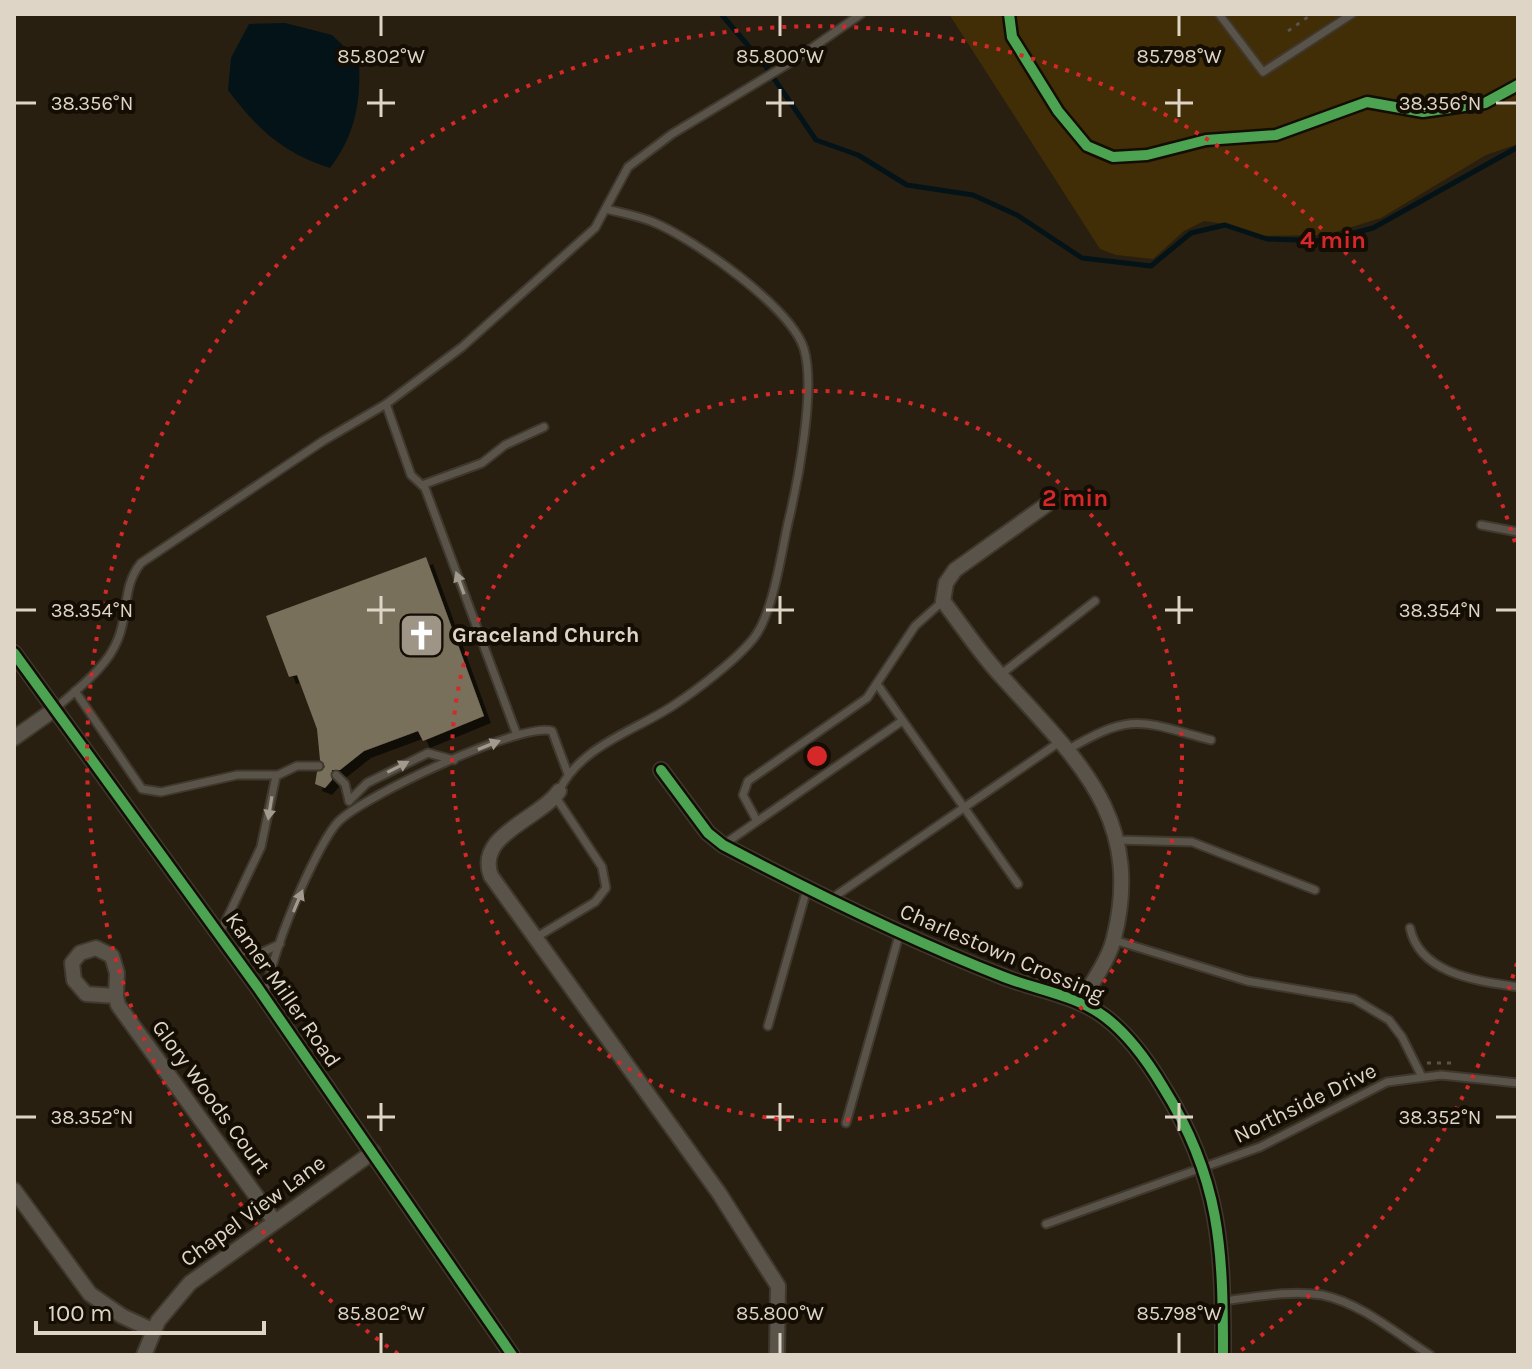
<svg xmlns="http://www.w3.org/2000/svg" width="1532" height="1369" font-family="Karla,sans-serif">
  <style>
    .green { fill: #412d06 }
    .water { fill: #041318 }
    .lines { fill: none; stroke-linecap: round; stroke-linejoin: round }
    .stream { stroke: #041318; stroke-width: 5 }
    .building { fill: #796f5c; filter: url(#shadow) }
    .lane-casing { stroke: #3e382d; stroke-width: 11 }
    .street-casing { stroke: #3e382d; stroke-width: 18 }
    .path { stroke: #585248; stroke-width: 3; stroke-dasharray: 4 6; stroke-linecap: butt }
    .lane { stroke: #595349; stroke-width: 7 }
    .street { stroke: #595349; stroke-width: 14 }
    .cycleway-casing { stroke: #140d04; stroke-width: 15 }
    .cycleway { stroke: #4ca352; stroke-width: 10 }
    .oneway { fill: #a39a8e }
    .ticks { fill: none; stroke: #dfd5c6; stroke-width: 3 }
    .ring { fill: none; stroke: #d62828; stroke-width: 4; stroke-dasharray: 4 8 }
    .labels { text-anchor: middle; dominant-baseline: central; stroke-width: 8; stroke-linejoin: round; paint-order: stroke }
    .poi-label { font-size: 22px; font-weight: bold; fill: #dfd5c6; stroke: #140d04; text-anchor: start }
    .street-label { font-size: 22px; fill: #dfd5c6; stroke: #140d04 }
    .ticks-label { font-size: 20px; text-anchor: middle; fill: #dfd5c6; stroke: #140d04; stroke-width: 8; stroke-linejoin: round; paint-order: stroke }
    .centre { fill: #d62828; stroke: #140d04; stroke-width: 4 }
    .ring-label { font-size: 24px; text-anchor: middle; font-weight: bold; fill: #d62828; stroke: #140d04; stroke-width: 8; stroke-linejoin: round; paint-order: stroke }
  </style>
  <defs>
    <filter id="shadow"><feDropShadow dx="7" dy="7" stdDeviation="0" flood-color="#0009"/></filter>
  </defs>
  <rect width="100%" height="100%" fill="#281f10"/>
  <!-- green -->
  <polygon class="green" points="949,14 1518,14 1518,144 1486,155 1381,218 1326,235 1255,236 1225,224 1204,221 1184,231 1153,259 1116,255 1100,249"/>
  <!-- water -->
  <path class="water" d="M285,23L332,35L359,61C361,102 355,135 330,168C284,154 256,128 228,90L231,58L249,24Z"/>
  <g class="lines">
    <!-- stream -->
    <polyline class="stream" points="721,14 764,64 816,140 858,155 907,185 973,195 1017,215 1082,258 1151,266 1191,233 1225,225 1267,239 1324,241 1373,228 1518,147"/>
  </g>
  <!-- building -->
  <polygon class="building" points="426,557 484,716 423,741 418,731 364,751 340,770 332,770 332,780 325,788 315,784 317,772 325,767 320,760 317,729 297,675 289,677 266,616"/>
  <g class="lines">
    <defs>
      <g id="lane">
        <polyline points="1219,14 1263,72 1352,14"/>
        <polyline points="386,404 411,475 425,488 517,735"/>
        <polyline points="422,485 482,463 505,445 544,427"/>
        <polyline points="1481,525 1518,532"/>
        <polyline points="1000,675 1095,601"/>
        <polyline points="877,684 1018,884"/>
        <polyline points="75,691 142,789 161,792 237,775 277,775"/>
        <path d="M55,709C77,689 107,668 118,639C129,613 122,586 141,563L323,441L386,404L462,347L595,228L628,167L672,134L796,59L861,14"/>
        <path d="M1069,749C1134,711 1142,722 1211,740"/>
        <polyline points="336,775 345,784 349,801"/>
        <path d="M559,791C580,746 635,731 674,705C697,690 736,660 753,639C773,615 781,554 788,523C798,482 816,388 804,349C791,307 694,239 653,222C639,216 622,213 606,209"/>
        <polyline points="349,801 367,783 428,753 454,760"/>
        <polyline points="757,821 743,795 748,781 867,698 915,626 943,601"/>
        <polyline points="1118,840 1192,842 1315,890"/>
        <polyline points="723,845 902,721"/>
        <polyline points="831,899 1061,741"/>
        <path d="M1410,928C1420,975 1480,981 1518,987"/>
        <polyline points="220,933 261,847 276,776 297,766 319,766"/>
        <polyline points="535,938 595,902 606,888 602,867 555,796"/>
        <polyline points="1114,940 1247,981 1354,999 1389,1020 1402,1037 1421,1075"/>
        <polyline points="234,952 263,952 280,944"/>
        <path d="M267,996C266,963 315,847 338,822C361,797 523,721 552,731L568,774"/>
        <polyline points="768,1026 807,889"/>
        <polyline points="846,1123 900,932"/>
        <polyline points="1046,1224 1260,1147 1387,1082 1441,1075 1518,1083"/>
        <path d="M1223,1301C1255,1297 1290,1290 1322,1295C1361,1303 1397,1334 1430,1355"/>
      </g>
      <g id="street">
        <path d="M1046,505L955,570L946,583L943,601C963,627 981,655 1003,678C1077,760 1144,817 1114,938C1109,960 1091,983 1081,1003"/>
        <polyline points="14,653 258,988 512,1355"/>
        <polyline points="14,738 55,709"/>
        <path d="M661,770L708,833L723,845C814,893 907,939 1004,977C1037,990 1076,995 1105,1017C1129,1035 1148,1062 1163,1087C1221,1179 1223,1250 1223,1355"/>
        <path d="M559,791C540,819 475,835 491,876L719,1193L778,1286L777,1355"/>
        <polygon points="96,948 112,956 117,973 116,996 86,994 74,980 72,963 80,953"/>
        <polyline points="116,996 118,1005 275,1222"/>
        <polyline points="14,1190 90,1294 122,1316 154,1331"/>
        <polyline points="144,1355 158,1321 190,1283 373,1152"/>
      </g>
    </defs>
    <!-- lane casing -->
    <use href="#lane" class="lane-casing"/>
    <!-- street casing -->
    <use href="#street" class="street-casing"/>
    <!-- path -->
    <g class="path">
      <polyline points="1288,31 1312,14"/>
      <polyline points="1427,1063 1455,1063"/>
      <polyline points="1316,1104 1369,1077"/>
    </g>
    <!-- lane -->
    <use href="#lane" class="lane"/>
    <!-- street -->
    <use href="#street" class="street"/>
    <defs>
      <g id="cycleway">
        <polyline points="1009,14 1012,37 1058,111 1087,146 1113,157 1147,155 1206,140 1276,135 1367,102 1423,112 1485,103 1518,85"/>
        <polyline points="14,653 258,988 512,1355"/>
        <path d="M661,770L708,833L723,845C814,893 907,939 1004,977C1037,990 1076,995 1105,1017C1129,1035 1148,1062 1163,1087C1221,1179 1223,1250 1223,1355"/>
      </g>
    </defs>
    <!-- cycleway casing -->
    <use href="#cycleway" class="cycleway-casing"/>
    <!-- cycleway -->
    <use href="#cycleway" class="cycleway"/>
  </g>
  <!-- one-way arrows -->
  <defs><path id="oneway-solid" d="M-6-.8H1V-3.2L6.5 0L1 3.2V.8H-6Z" transform="scale(2)"/></defs>
  <g class="oneway">
    <use href="#oneway-solid" transform="translate(460 583) rotate(-110)"/>
    <use href="#oneway-solid" transform="translate(489 745) rotate(-22)"/>
    <use href="#oneway-solid" transform="translate(398 767) rotate(-27)"/>
    <use href="#oneway-solid" transform="translate(270 808) rotate(99)"/>
    <use href="#oneway-solid" transform="translate(298 901) rotate(-67)"/>
  </g>
  <!-- ticks -->
  <path class="ticks" d="M381,16V36M780,16V36M1179,16V36M381,89V117M780,89V117M1179,89V117M16,103H36M367,103H395M766,103H794M1165,103H1193M1496,103H1516M381,596V624M780,596V624M1179,596V624M16,610H36M367,610H395M766,610H794M1165,610H1193M1496,610H1516M381,1103V1131M780,1103V1131M1179,1103V1131M16,1117H36M367,1117H395M766,1117H794M1165,1117H1193M1496,1117H1516M381,1333V1353M780,1333V1353M1179,1333V1353"/>
  <!-- distance rings -->
  <g class="ring">
    <circle cx="817" cy="756" r="365"/>
    <path d="M1517 963A730 730 0 0 1 1236 1354M398 1354A730 730 0 1 1 1517 549"/>
  </g>
  <!-- icons -->
  <defs>
    <symbol id="church-square" viewBox="-11 -11 22 22"><rect x="-9" y="-9" width="18" height="18" rx="4" fill="#9f9586" stroke="#140d04"/><path d="M-1.2-6h2.4v3.5h3.3v2.4h-3.3V6h-2.4V-.1h-3.3v-2.4h3.3Z" fill="#fff"/></symbol>
  </defs>
  <g fill-rule="evenodd">
    <use href="#church-square" x="396" y="610" width="51" height="51"/>
  </g>
  <g class="labels">
    <!-- poi labels -->
    <g class="poi-label">
      <text x="452" y="635">Graceland Church</text>
    </g>
    <!-- street labels -->
    <g class="street-label">
      <text transform="translate(1002 953) rotate(23)">Charlestown Crossing</text>
      <text transform="translate(283 990) rotate(55)">Kamer Miller Road</text>
      <text transform="translate(211 1097) rotate(54)">Glory Woods Court</text>
      <text transform="translate(1305 1103) rotate(-26)">Northside Drive</text>
      <text transform="translate(253 1211) rotate(-36)">Chapel View Lane</text>
    </g>
  </g>
  <g class="ticks-label">
    <text x="381" y="63">85.802°W</text>
    <text x="780" y="63">85.800°W</text>
    <text x="1179" y="63">85.798°W</text>
    <text x="92" y="110">38.356°N</text>
    <text x="1440" y="110">38.356°N</text>
    <text x="92" y="617">38.354°N</text>
    <text x="1440" y="617">38.354°N</text>
    <text x="92" y="1124">38.352°N</text>
    <text x="1440" y="1124">38.352°N</text>
    <text x="381" y="1320">85.802°W</text>
    <text x="780" y="1320">85.800°W</text>
    <text x="1179" y="1320">85.798°W</text>
  </g>
  <circle cx="817" cy="756" r="12" class="centre"/>
  <g class="ring-label">
    <text x="1333" y="248">4 min</text>
    <text x="1075" y="506">2 min</text>
  </g>
  <!-- border -->
  <rect width="1532" height="1369" fill="none" stroke="#dfd5c6" stroke-width="32"/>
  <!-- scale -->
  <path d="M36 1321v12h228v-12" fill="none" stroke="#dfd5c6" stroke-width="4"/>
  <text x="48" y="1321" font-size="24" fill="#dfd5c6" stroke="#140d04" stroke-width="6" paint-order="stroke">100 m</text>
</svg>
